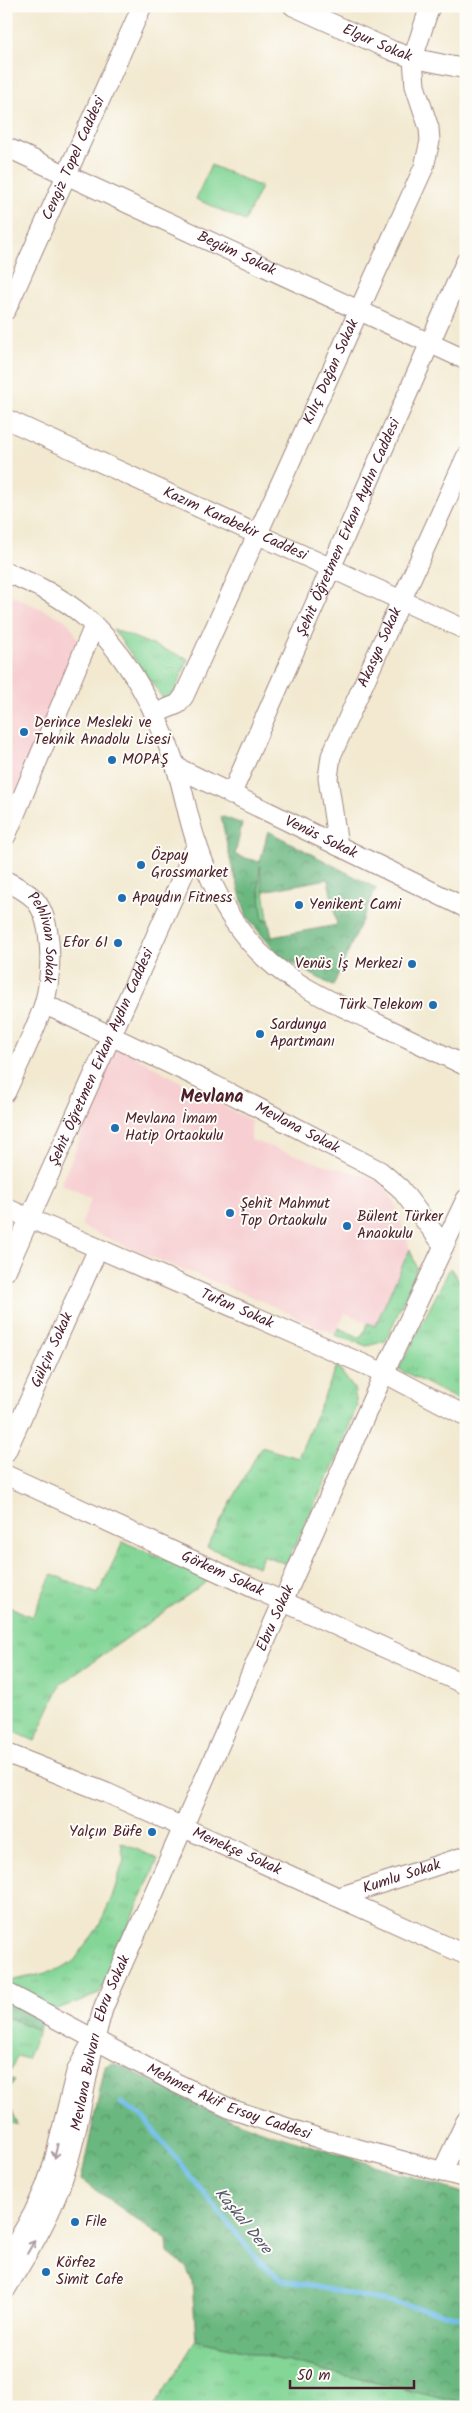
<svg xmlns="http://www.w3.org/2000/svg" width="472" height="2413" font-family="Kalam,sans-serif">
  <style>
    .built { fill: #f7cfd2 }
    .grass { fill: url(#grass-tufts); stroke: #677a61 }
    .forest { fill: url(#forest-crowns); stroke: #5a6b56; fill-rule: evenodd }
    .pitch { fill: #84d697; stroke: #677a61 }
    .lines { fill: none; stroke-linecap: round; stroke-linejoin: round }
    .stream { stroke: #6fbde9; stroke-width: 5 }
    .minor-casing { stroke: #9e847e; stroke-width: 21 }
    .minor { stroke: #fff; stroke-width: 19 }
    .oneway { stroke: #ae9aa0 }
    .poi-dot { fill: #1f6fb2; stroke: #fdfcf7; stroke-width: 2 }
    .labels { text-anchor: middle; dominant-baseline: central; stroke-width: 4; stroke-linejoin: round; paint-order: stroke }
    .street-label { font-size: 15px; fill: #4a1f2b; stroke: #fdfcf7 }
    .poi-label { font-size: 15px; fill: #4a1f2b; stroke: #fdfcf7; text-anchor: start }
    .water-label { font-size: 16px; font-style: italic; fill: #57566e; stroke: #fdfcf7 }
    .quarter-label { font-size: 18px; font-weight: bold; fill: #4a1f2b; stroke: #fdfcf7 }
  </style>
  <defs>
    <pattern id="grass-tufts" width="24" height="20" patternUnits="userSpaceOnUse" patternTransform="scale(1.25)"><rect width="24" height="20" fill="#84d697"/><path d="M3 7l-1-3M5 7V3M7 7l1-3M15 17l-1-3M17 17v-4M19 17l1-3" fill="none" stroke="#74b782"/></pattern>
    <pattern id="forest-crowns" width="20" height="18" patternUnits="userSpaceOnUse" patternTransform="scale(1.25)"><rect width="20" height="18" fill="#6bb780"/><path d="M2 6a3 3 0 1 1 6 0M12 15a3 3 0 1 1 6 0" fill="none" stroke="#5a9469"/></pattern>
  </defs>
  <rect width="100%" height="100%" fill="#fdfcf7"/>
  <filter id="ink" filterUnits="userSpaceOnUse"><feTurbulence type="fractalNoise" baseFrequency=".02" numOctaves="2"/><feDisplacementMap in="SourceGraphic" scale="10" xChannelSelector="R" yChannelSelector="G"/><feConvolveMatrix kernelMatrix="1 2 1 2 8 2 1 2 1" color-interpolation-filters="sRGB"/></filter>
  <filter id="wash" filterUnits="userSpaceOnUse"><feTurbulence type="fractalNoise" baseFrequency=".0096" numOctaves="4" result="noise"/><feDisplacementMap in="SourceGraphic" scale="20" xChannelSelector="R" yChannelSelector="G"/><feGaussianBlur stdDeviation="1.12" result="paint"/><feColorMatrix in="noise" values="0 0 0 0 0 0 0 0 0 0 0 0 0 0 0 0 0 1.4 0 .05"/><feComposite in="paint" operator="in"/></filter>
  <g filter="url(#wash)">
    <rect width="100%" height="100%" fill="#f2e9d0"/>
    <!-- built -->
    <g class="built">
      <polygon points="6,593 64,619 73,629 77,639 77,648 6,816"/>
      <polygon points="117,1046 251,1121 251,1140 319,1163 379,1180 395,1203 410,1249 375,1326 345,1313 335,1335 260,1300 146,1255 81,1226 91,1199 61,1185"/>
    </g>
    <!-- grass -->
    <g class="grass">
      <polygon points="113,629 188,659 171,700 165,701"/>
      <polygon points="260,863 268,919 263,921 259,886"/>
      <polygon points="410,1249 417,1269 386,1341 367,1346 335,1335 339,1328 361,1338 368,1323 375,1326"/>
      <polygon points="450,1268 466,1290 466,1404 399,1369"/>
      <polygon points="337,1366 354,1389 357,1406 337,1458 286,1564 263,1555 258,1567 207,1547 261,1447 298,1458"/>
      <polygon points="123,1542 212,1578 60,1685 35,1741 6,1728 6,1605 32,1617 52,1574 98,1594"/>
      <polygon points="121,1842 158,1859 99,1994 46,2013 6,1993 6,1982 59,1970 74,1961 99,1926 112,1897 124,1860"/>
      <polygon points="6,2017 39,2030 27,2059 17,2056 12,2068 6,2065"/>
      <polygon points="6,2093 17,2125 6,2121"/>
      <polygon points="196,2340 466,2404 466,2407 154,2407"/>
    </g>
    <!-- forest -->
    <g class="forest">
      <path d="M221,816L242,824L235,855L260,862L268,831L376,888L333,986L279,956L247,917L231,863ZM260,866L263,891L328,879L337,925L272,937L268,919L263,921L259,886Z"/>
      <polygon points="6,1992 46,2013 39,2030 6,2017"/>
      <polygon points="113,2063 123,2066 205,2109 255,2128 466,2194 466,2404 196,2340 192,2281 186,2267 168,2253 167,2240 81,2180 105,2066"/>
      <polygon points="6,2065 12,2068 8,2077 15,2080 6,2092"/>
    </g>
    <!-- pitch -->
    <polygon class="pitch" points="211,165 261,187 245,221 196,199"/>
    <g class="lines">
      <!-- stream -->
      <polyline class="stream" points="121,2103 142,2116 260,2263 283,2280 466,2318"/>
    </g>
  </g>
  <g filter="url(#ink)">
    <g class="lines">
      <defs>
        <g id="minor">
          <path id="s1" d="M293,6L393,51L413,58L466,69"/>
          <path id="s2" d="M6,147L466,360"/>
          <path id="s3" d="M6,310L142,6"/>
          <path id="s4" d="M6,419L466,630"/>
          <path d="M6,572C34,584 62,597 85,617C128,654 158,714 176,767C184,792 188,819 197,844C208,877 225,913 248,940C280,979 326,999 370,1020C402,1035 434,1051 466,1066"/>
          <path id="s5" d="M154,714L178,704L184,696L424,167L430,141L429,128L415,86L413,58L430,6"/>
          <path id="s6" d="M176,767L466,908"/>
          <path id="s7" d="M231,795L466,261"/>
          <polyline points="6,836 94,626"/>
          <path id="s8" d="M338,846L328,778L331,756L466,457"/>
          <path id="s9" d="M6,881C16,886 28,892 35,900C54,922 52,977 44,1004C34,1034 19,1063 6,1092"/>
          <path id="s10" d="M44,1004L214,1085L380,1171L400,1188L444,1246"/>
          <path id="s11" d="M6,1208L384,1373L466,1416"/>
          <path id="s12" d="M6,1271L197,844"/>
          <path id="s13" d="M6,1452L98,1249"/>
          <path id="s14" d="M6,1475L466,1685"/>
          <path id="s15" d="M6,1753L107,1793L466,1955"/>
          <path id="s16" d="M339,1897L466,1856"/>
          <path id="s17" d="M6,1992L174,2082L231,2109L321,2139L466,2178"/>
          <polyline points="442,2172 466,2121"/>
          <polyline points="6,2261 33,2214 45,2188 53,2165 76,2072 88,2049"/>
          <path id="s18" d="M6,2289C27,2254 49,2220 62,2181C82,2124 86,2063 104,2006L384,1373L466,1199"/>
        </g>
      </defs>
      <!-- minor casing -->
      <use href="#minor" class="minor-casing"/>
      <!-- minor -->
      <use href="#minor" class="minor"/>
    </g>
    <!-- one-way arrows -->
    <defs><path id="oneway-shaft" d="M-6 0H5M1.5-3L5.5 0L1.5 3" fill="none" stroke-width="1.6" stroke-linecap="round" stroke-linejoin="round" transform="scale(1.25)"/></defs>
    <g class="oneway">
      <use href="#oneway-shaft" transform="translate(56 2151) rotate(103)"/>
      <use href="#oneway-shaft" transform="translate(31 2247) rotate(-60)"/>
    </g>
  </g>
  <!-- markers -->
  <g class="poi-dot">
    <circle cx="24" cy="732" r="5"/>
    <circle cx="112" cy="760" r="5"/>
    <circle cx="141" cy="865" r="5"/>
    <circle cx="122" cy="898" r="5"/>
    <circle cx="299" cy="905" r="5"/>
    <circle cx="118" cy="943" r="5"/>
    <circle cx="412" cy="964" r="5"/>
    <circle cx="433" cy="1005" r="5"/>
    <circle cx="260" cy="1034" r="5"/>
    <circle cx="115" cy="1128" r="5"/>
    <circle cx="230" cy="1213" r="5"/>
    <circle cx="347" cy="1226" r="5"/>
    <circle cx="152" cy="1832" r="5"/>
    <circle cx="75" cy="2222" r="5"/>
    <circle cx="46" cy="2272" r="5"/>
  </g>
  <g class="labels">
    <!-- street labels -->
    <g class="street-label">
      <text stroke="none"><textPath href="#s1" startOffset="92">Elgur Sokak</textPath></text>
      <text stroke="none"><textPath href="#s3" startOffset="166">Cengiz Topel Caddesi</textPath></text>
      <text stroke="none"><textPath href="#s2" startOffset="254">Begüm Sokak</textPath></text>
      <text stroke="none"><textPath href="#s5" startOffset="392">Kılıç Doğan Sokak</textPath></text>
      <text stroke="none"><textPath href="#s4" startOffset="252">Kazım Karabekir Caddesi</textPath></text>
      <text stroke="none"><textPath href="#s7" startOffset="292">Şehit Öğretmen Erkan Aydın Caddesi</textPath></text>
      <text stroke="none"><textPath href="#s8" startOffset="210">Akasya Sokak</textPath></text>
      <text stroke="none"><textPath href="#s6" startOffset="161">Venüs Sokak</textPath></text>
      <text stroke="none"><textPath href="#s9" startOffset="74">Pehlivan Sokak</textPath></text>
      <text stroke="none"><textPath href="#s12" startOffset="234">Şehit Öğretmen Erkan Aydın Caddesi</textPath></text>
      <text stroke="none"><textPath href="#s10" startOffset="282">Mevlana Sokak</textPath></text>
      <text stroke="none"><textPath href="#s11" startOffset="252">Tufan Sokak</textPath></text>
      <text stroke="none"><textPath href="#s13" startOffset="112">Gülçin Sokak</textPath></text>
      <text stroke="none"><textPath href="#s14" startOffset="238">Görkem Sokak</textPath></text>
      <text stroke="none"><textPath href="#s18" startOffset="726">Ebru Sokak</textPath></text>
      <text stroke="none"><textPath href="#s15" startOffset="251">Menekşe Sokak</textPath></text>
      <text stroke="none"><textPath href="#s16" startOffset="66">Kumlu Sokak</textPath></text>
      <text stroke="none"><textPath href="#s18" startOffset="321">Ebru Sokak</textPath></text>
      <text stroke="none"><textPath href="#s18" startOffset="224">Mevlana Bulvarı</textPath></text>
      <text stroke="none"><textPath href="#s17" startOffset="249">Mehmet Akif Ersoy Caddesi</textPath></text>
    </g>
    <!-- poi labels -->
    <g class="poi-label">
      <text x="34" y="723">Derince Mesleki ve<tspan x="34" dy="17">Teknik Anadolu Lisesi</tspan></text>
      <text x="122" y="760">MOPAŞ</text>
      <text x="151" y="856">Özpay<tspan x="151" dy="17">Grossmarket</tspan></text>
      <text x="132" y="898">Apaydın Fitness</text>
      <text x="309" y="905">Yenikent Cami</text>
      <text x="108" y="943" text-anchor="end">Efor 61</text>
      <text x="402" y="964" text-anchor="end">Venüs İş Merkezi</text>
      <text x="423" y="1005" text-anchor="end">Türk Telekom</text>
      <text x="270" y="1025">Sardunya<tspan x="270" dy="17">Apartmanı</tspan></text>
      <text x="125" y="1119">Mevlana İmam<tspan x="125" dy="17">Hatip Ortaokulu</tspan></text>
      <text x="240" y="1204">Şehit Mahmut<tspan x="240" dy="17">Top Ortaokulu</tspan></text>
      <text x="357" y="1217">Bülent Türker<tspan x="357" dy="17">Anaokulu</tspan></text>
      <text x="142" y="1832" text-anchor="end">Yalçın Büfe</text>
      <text x="85" y="2222">File</text>
      <text x="56" y="2263">Körfez<tspan x="56" dy="17">Simit Cafe</tspan></text>
    </g>
    <!-- water labels -->
    <g class="water-label">
      <text transform="translate(243 2221) rotate(51)">Kaşkal Dere</text>
    </g>
    <!-- quarter labels -->
    <g class="quarter-label">
      <text x="212" y="1097">Mevlana</text>
    </g>
  </g>
  <!-- margin -->
  <rect width="472" height="2413" fill="none" stroke="#fdfcf7" stroke-width="25"/>
  <!-- scale -->
  <path d="M290 2380v8h124v-8" fill="none" stroke="#4a1f2b" stroke-width="2.5"/>
  <text x="297" y="2380" font-size="15" fill="#4a1f2b" stroke="#fdfcf7" stroke-width="4" paint-order="stroke">50 m</text>
</svg>
